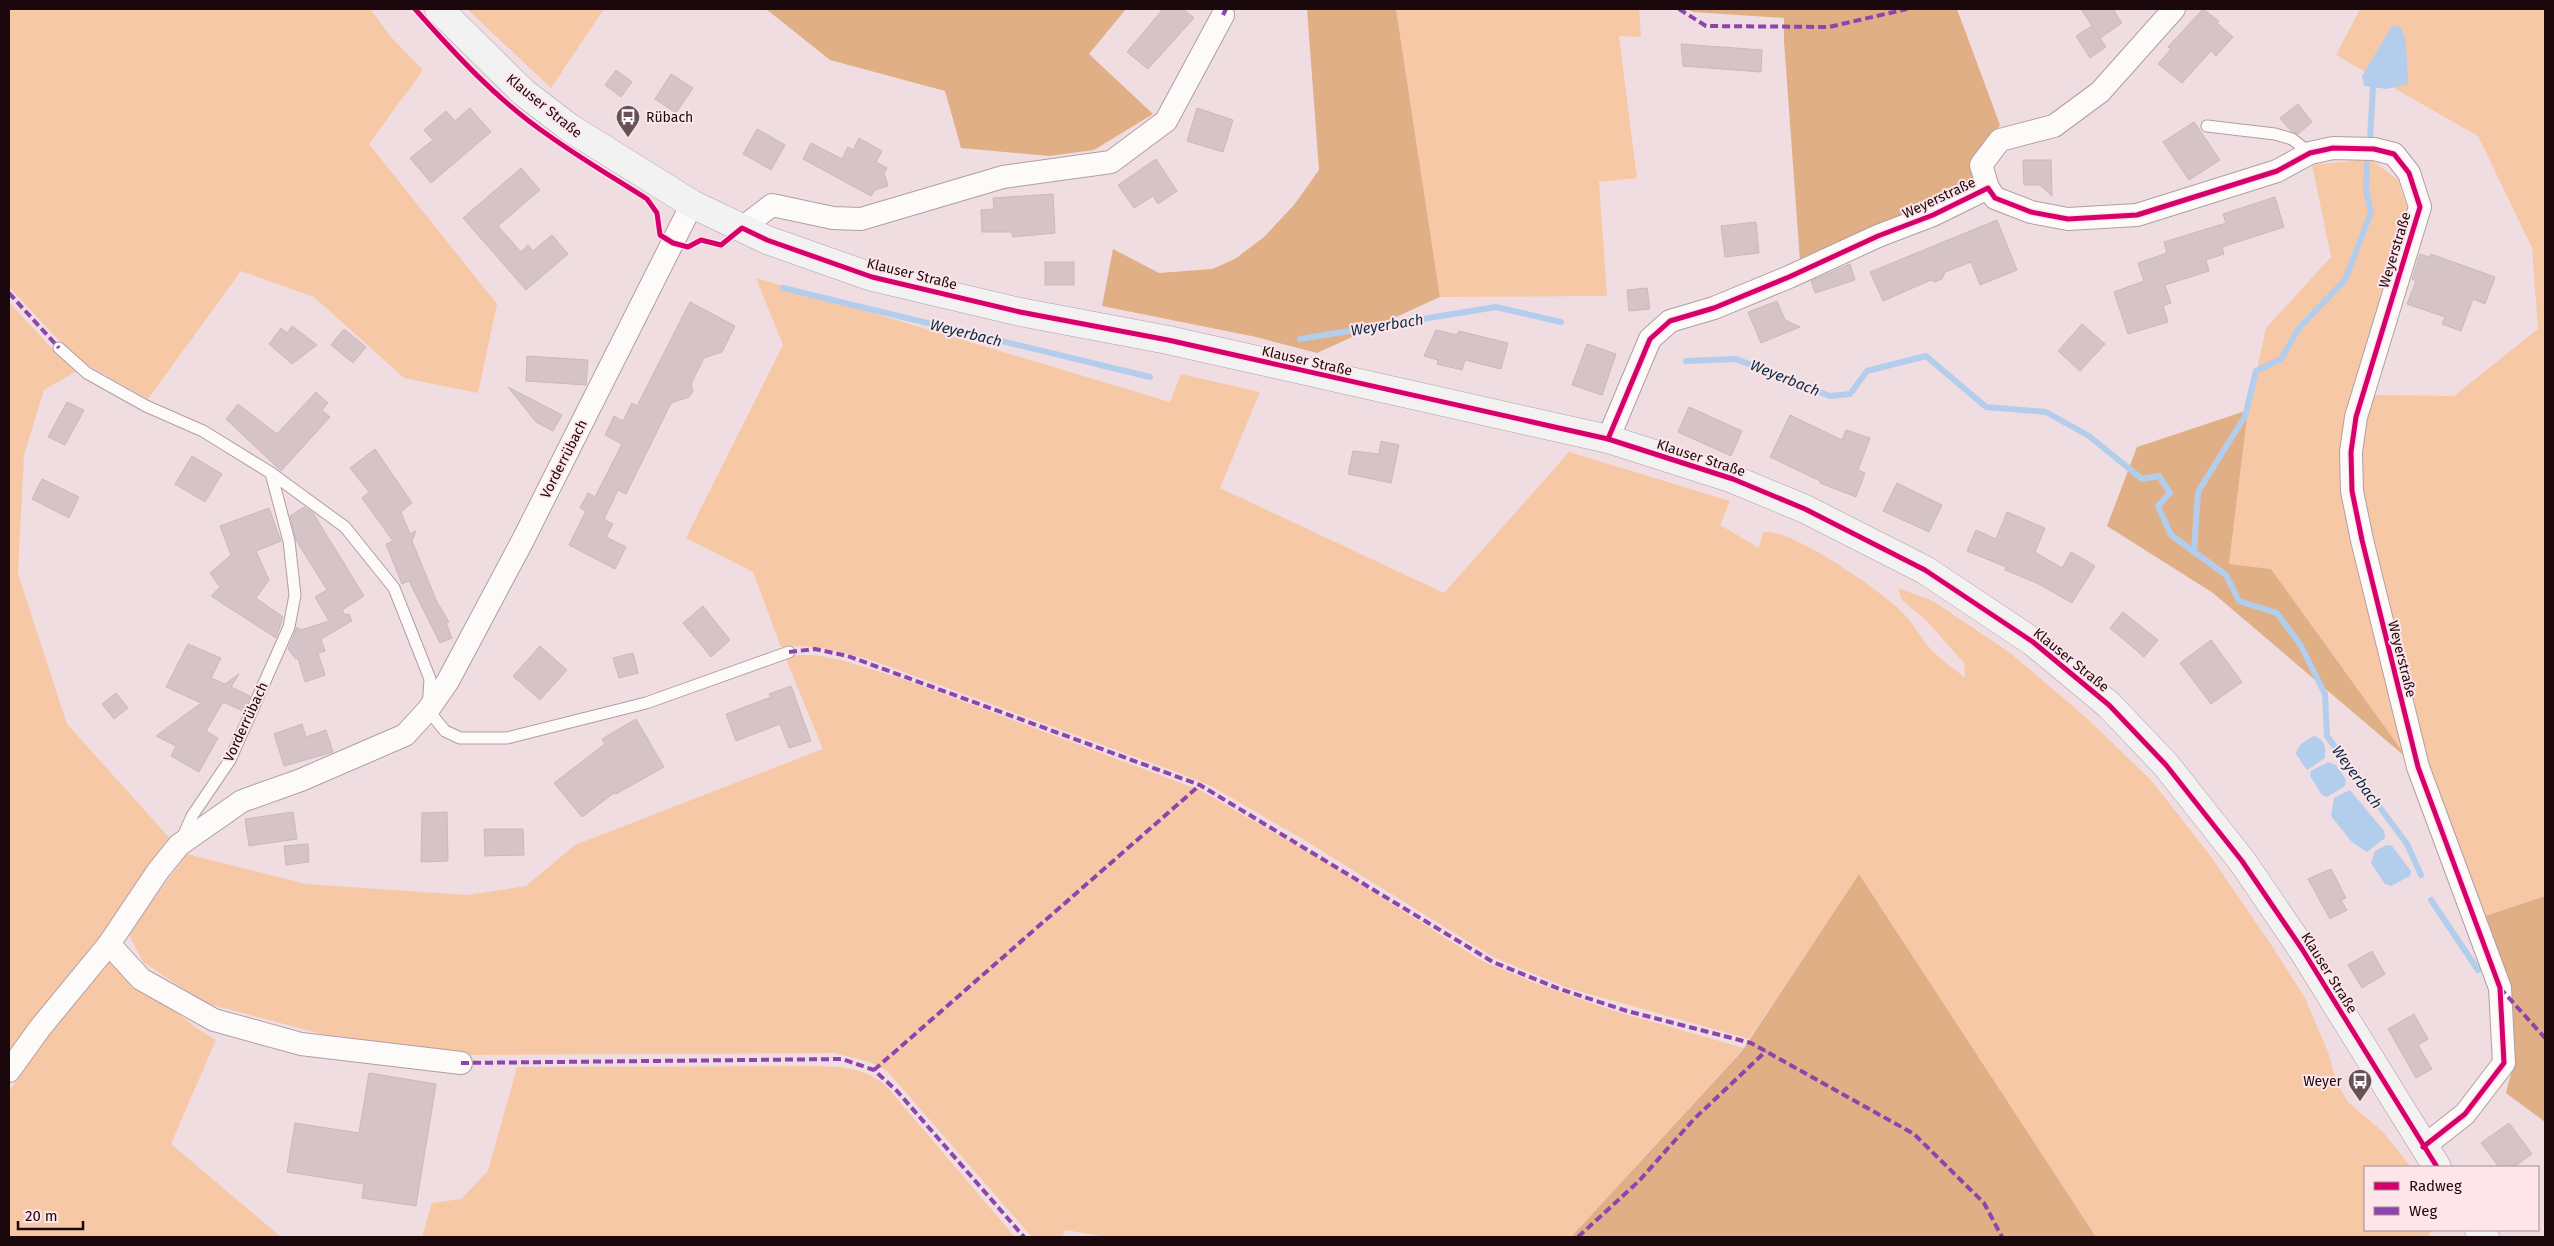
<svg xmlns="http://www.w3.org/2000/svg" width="2554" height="1246" font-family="'Fira Sans',sans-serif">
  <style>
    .green { fill: #f7c8a6 }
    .forest { fill: #e1af86 }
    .water { fill: #b2ceec }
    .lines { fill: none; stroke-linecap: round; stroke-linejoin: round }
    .stream { stroke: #b2ceec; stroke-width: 6 }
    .building { fill: #d6c3c7; stroke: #cab8bc }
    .service-casing { stroke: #b19ea2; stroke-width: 13 }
    .minor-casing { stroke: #b19ea2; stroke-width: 24 }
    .secondary-casing { stroke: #b19ea2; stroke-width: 29 }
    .service { stroke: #fdfafa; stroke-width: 11 }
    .minor { stroke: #fdfafa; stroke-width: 22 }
    .secondary { stroke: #f2f2f3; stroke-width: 28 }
    .quiet { stroke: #8e44ad; stroke-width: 4; stroke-dasharray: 8 4; stroke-linecap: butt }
    .cycleway-casing { stroke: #fde5ea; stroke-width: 8 }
    .cycleway { stroke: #d6006c; stroke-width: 5 }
    .labels { text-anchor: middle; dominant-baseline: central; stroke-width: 4; stroke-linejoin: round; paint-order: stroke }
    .street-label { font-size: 14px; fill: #1b080d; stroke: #fde5ea }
    .poi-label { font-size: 14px; fill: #1b080d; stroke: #fde5ea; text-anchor: start }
    .water-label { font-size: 15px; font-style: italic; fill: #052c46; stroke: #fde5ea }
  </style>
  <rect width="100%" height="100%" fill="#f0dde1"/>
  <!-- green -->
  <g class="green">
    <polygon points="9,9 370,9 392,38 423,70 369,144 497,304 478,393 404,378 314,297 241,271 148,399 87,365 69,351 9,287"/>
    <polygon points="467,9 604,9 551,88"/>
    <polygon points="1396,9 1639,9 1641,37 1619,36 1637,178 1599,182 1607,296 1440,297"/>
    <polygon points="2360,9 2545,9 2545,896 2485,916 2425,769 2361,511 2360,423 2375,395 2454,396 2538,329 2532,248 2478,136 2336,55"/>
    <polygon points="2370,159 2398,180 2407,208 2348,416 2408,759 2271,569 2229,564 2248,410 2266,328 2331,257 2312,165"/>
    <path d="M756,278L1170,402L1181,374L1260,392L1220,488L1444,593L1569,452L1730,501L1720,525L1759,548L1763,532C1790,527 1879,590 1900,610C1915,624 1923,644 1939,657C1947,665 1957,670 1965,678L1964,663L1927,621L1902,600L1898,588L1933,601L2009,652L2082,714L2151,780L2209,854L2272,946L2305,998L2328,1052L2337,1083L2348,1102L2383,1132L2411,1167H2365V1230H2431L2429,1237H2096L1859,874L1749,1039L1568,988L1493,957L1301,838L1209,785L1179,773L871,660C840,651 814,644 781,647L753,572L686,538L783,345Z"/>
    <polygon points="9,302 58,355 77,371 44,390 24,455 18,574 67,724 173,842 9,1070"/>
    <polygon points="796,655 815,655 841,660 903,679 1200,790 1327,863 1482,961 1535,983 1608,1009 1744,1048 1571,1237 1107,1237 1065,1230 1062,1237 1032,1237 887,1071 870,1062 834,1053 466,1055 321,1034 205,1003 143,962 128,933 187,854 306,884 467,895 526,886 575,845 823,749 785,657"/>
    <polygon points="112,960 195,1027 216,1040 171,1144 281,1237 9,1237 9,1091 99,965"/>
    <path d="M812,1066C841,1067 864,1066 887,1087L1015,1237H422L432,1203L461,1199L488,1171L517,1067Z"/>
  </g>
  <!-- forest -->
  <g class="forest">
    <polygon points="766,9 1126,9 1089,54 1153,114 1094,150 1049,156 961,148 945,91 830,60"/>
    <polygon points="1307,9 1396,9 1440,297 1317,353 1256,337 1102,306 1113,249 1159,273 1212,269 1235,259 1264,237 1294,205 1319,170"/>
    <polygon points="1687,9 1957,9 2000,125 1976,162 1981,178 1935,208 1800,261 1784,41 1784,18 1693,12"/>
    <polygon points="2248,410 2229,564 2271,569 2408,759 2213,593 2107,526 2137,447"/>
    <polygon points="1859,874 2096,1237 1571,1237 1742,1051"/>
    <polygon points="2545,896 2545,1122 2506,1093 2514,1062 2509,988 2485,916"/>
  </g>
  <!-- water -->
  <g class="water">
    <polygon points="2392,26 2401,27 2406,43 2408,84 2387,89 2364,86 2362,76"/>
    <path d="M2314,736C2325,740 2326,747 2325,758L2307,770L2296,754C2298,744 2305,741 2314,736Z"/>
    <polygon points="2328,762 2336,765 2346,780 2345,786 2327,797 2322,795 2310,776 2311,771"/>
    <polygon points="2350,790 2384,831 2385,838 2367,852 2352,842 2331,816 2334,798"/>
    <polygon points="2386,845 2392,846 2411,871 2410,876 2391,886 2385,884 2371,863 2375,851"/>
  </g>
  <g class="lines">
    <!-- stream -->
    <g class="stream">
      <polyline points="2370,139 2373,87"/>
      <polyline points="783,288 1150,377"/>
      <polyline points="1300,339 1496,307 1561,322"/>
      <polyline points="1686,361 1736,359 1830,396 1850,394 1867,371 1926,356 1986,407 2046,412 2089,436 2142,479 2159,476 2170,493 2158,506 2171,535 2226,575 2239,601 2277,613 2301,646 2325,694 2327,736 2407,844 2421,875"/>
      <polyline points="2194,551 2198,492 2245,416 2256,371 2281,359 2299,328 2345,280 2371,212 2366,191 2367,164"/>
      <polyline points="2431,900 2478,970"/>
    </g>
  </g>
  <!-- building -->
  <g class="building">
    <polygon points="1163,9 1183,9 1194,18 1148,69 1127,52"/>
    <polygon points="2081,9 2113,9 2122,23 2100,38"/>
    <polygon points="2203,9 2219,21 2217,23 2233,37 2216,56 2211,51 2182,83 2158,64 2171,49 2168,47"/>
    <polygon points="2092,26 2106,47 2090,58 2076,36"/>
    <polygon points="1681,44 1762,50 1761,72 1683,66"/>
    <polygon points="616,70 632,82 621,97 605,85"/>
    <polygon points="671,74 693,88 676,113 655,99"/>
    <polygon points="2298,104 2312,122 2298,134 2291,131 2280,118"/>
    <polygon points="470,108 491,132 431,183 410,158 433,140 424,130 446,111 455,121"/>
    <polygon points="1197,108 1233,120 1223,152 1187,141"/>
    <polygon points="2194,122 2220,160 2189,180 2163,142"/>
    <polygon points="757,129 785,145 771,170 743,154"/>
    <polygon points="859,138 882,151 876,162 887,168 884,173 888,186 875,190 871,196 803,159 811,143 842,159 848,147 853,150"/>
    <polygon points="1156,159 1177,191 1158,204 1153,196 1134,208 1118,185"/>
    <polygon points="2023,160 2051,160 2052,196 2040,185 2024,185"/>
    <polygon points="521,168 540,190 498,226 521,252 528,245 533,251 552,235 568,254 526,290 463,218"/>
    <polygon points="1053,194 1055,233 1013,237 1012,232 982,232 981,210 994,209 993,198"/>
    <polygon points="2275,197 2284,227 2222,247 2224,254 2206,260 2209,271 2165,285 2171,303 2163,306 2168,322 2128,334 2114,292 2144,281 2138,263 2167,253 2164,242 2226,223 2223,214"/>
    <polygon points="1997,220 2017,270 1980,285 1971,262 1945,272 1942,279 1935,282 1931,280 1883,301 1870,272"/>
    <polygon points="1756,222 1759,253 1725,257 1721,226"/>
    <polygon points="2420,254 2429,257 2431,254 2495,277 2485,304 2473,299 2461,331 2442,324 2445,317 2407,304 2416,281 2412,279"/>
    <rect x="1045" y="262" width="29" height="23"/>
    <polygon points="1850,264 1855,280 1815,293 1811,281"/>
    <polygon points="1647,288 1650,309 1629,311 1627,290"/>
    <polygon points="1777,301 1785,320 1800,327 1761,343 1748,312"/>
    <polygon points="690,302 735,326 722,352 704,358 691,384 693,391 689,397 671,403 626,494 618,490 604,519 613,524 606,537 626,547 615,569 569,545 586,511 580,508 588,493 595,497 622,444 605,435 614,416 623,421 632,403 637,406"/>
    <polygon points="2082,324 2105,344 2080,371 2058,351"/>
    <polygon points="292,326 317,345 292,364 269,344 281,328 287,333"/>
    <polygon points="344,329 366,347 353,363 331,345"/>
    <polygon points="1436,330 1457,335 1459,331 1508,343 1501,369 1465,360 1462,370 1437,364 1438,360 1424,356"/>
    <polygon points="1587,344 1616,354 1602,395 1572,385"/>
    <polygon points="527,356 588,360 586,385 526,381"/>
    <polygon points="508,387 562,415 553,431 536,422"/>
    <polygon points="316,392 328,403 322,410 330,417 281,471 226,419 238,404 277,434"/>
    <polygon points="67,402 84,410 65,445 48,437"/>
    <polygon points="1689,407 1742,431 1731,456 1678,432"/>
    <polygon points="1790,415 1842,440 1846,430 1870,438 1858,470 1865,473 1856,497 1820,483 1820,481 1770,457"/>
    <polygon points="1381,441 1399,445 1391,483 1348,474 1353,451 1379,454"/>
    <polygon points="375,449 412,503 401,512 410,534 416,531 412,541 437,602 449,622 446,623 452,638 440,643 409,581 402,584 386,544 393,541 362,498 369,492 350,468"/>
    <polygon points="192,456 222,474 205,502 175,484"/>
    <polygon points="42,479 79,497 69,518 32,499"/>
    <polygon points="1897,483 1942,505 1929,532 1883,511"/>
    <polygon points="304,507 313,513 364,596 342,610 345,615 349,614 352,621 321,639 325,651 318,653 325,675 305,682 298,658 296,659 288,649 297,627 301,630 329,621 315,597 327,590 296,540 290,516"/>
    <polygon points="269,508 281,541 256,551 269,580 256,598 283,617 276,638 211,596 220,587 210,573 231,555 220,526"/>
    <polygon points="2007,512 2045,528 2035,552 2062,568 2071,552 2095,566 2072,603 2039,584 2005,570 2006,567 1967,551 1976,530 1996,539"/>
    <polygon points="703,606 730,640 711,657 683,623"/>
    <polygon points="2123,612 2158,640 2144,657 2110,628"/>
    <polygon points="2211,640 2242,682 2211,704 2180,663"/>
    <polygon points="188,644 221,658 211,678 225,684 239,674 231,687 250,696 243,711 223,702 206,731 218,738 199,772 171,756 176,746 156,736 201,703 166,687"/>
    <polygon points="540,646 567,670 540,700 513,676"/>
    <polygon points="633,653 638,673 619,678 613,658"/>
    <polygon points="791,686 811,741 789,748 780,724 736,741 726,714 771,697 769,694"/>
    <polygon points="116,693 128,708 114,719 102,704"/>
    <polygon points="636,719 664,767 616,794 614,793 582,817 554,783 605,744 602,739"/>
    <polygon points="302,724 306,737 326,730 333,752 284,766 274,734"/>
    <polygon points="293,812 297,839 249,846 245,819"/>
    <polygon points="447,812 448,861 421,862 422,813"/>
    <polygon points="484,829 523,829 524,855 485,856"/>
    <polygon points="308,844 309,862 286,865 284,846"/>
    <polygon points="2331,869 2346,898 2341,900 2347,910 2330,919 2308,879"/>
    <polygon points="2372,951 2385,974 2362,988 2348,965"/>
    <polygon points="2414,1014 2428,1039 2418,1045 2432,1069 2416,1078 2388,1029"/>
    <polygon points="369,1073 436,1084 416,1206 362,1198 364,1184 287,1172 295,1123 359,1133"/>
    <polygon points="2509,1123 2532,1154 2514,1167 2499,1167 2481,1143"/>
  </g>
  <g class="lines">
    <defs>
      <g id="service">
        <polyline points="2207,126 2275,134 2292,139 2310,153"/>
        <polyline points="59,348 87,373 146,406 203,431 271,473 345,527 394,588 430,679 428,710 445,731 460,738 507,738 646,703 789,652"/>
        <polyline points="182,839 192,816 230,760 289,627 295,595 289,541 271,473"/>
      </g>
      <g id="minor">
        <polyline points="1988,188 1981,165 2000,140 2054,126 2100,92 2174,9"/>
        <polyline points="742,228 772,205 833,218 861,219 1003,177 1111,162 1166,121 1223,15"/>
        <polyline points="1608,439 1650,339 1670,321 1714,308 1789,277 1878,236 1933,215 1988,188 1995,198 2031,212 2068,219 2137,215 2277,171 2310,153 2333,148 2374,149 2394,154 2409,173 2420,207 2356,417 2351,452 2352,491 2362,540 2418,767 2500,988 2504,1063 2465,1114 2423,1147"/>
        <polyline points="109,944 141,979 214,1020 301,1044 461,1063"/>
        <polyline points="9,1071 40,1028 109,944 158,871 179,845 242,801 301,780 405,735 428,710 448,681 523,540 692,204"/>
      </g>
      <g id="secondary">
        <polyline points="439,9 523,92 570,128 692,204 767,240 872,277 1020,312 1168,340 1608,439 1733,479 1805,509 1925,570 2033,642 2109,705 2166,765 2242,861 2302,949 2437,1167"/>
        <polyline points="2479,1230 2485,1237"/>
      </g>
    </defs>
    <!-- service casing -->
    <use href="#service" class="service-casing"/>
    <!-- minor casing -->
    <use href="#minor" class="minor-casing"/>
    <!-- secondary casing -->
    <use href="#secondary" class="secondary-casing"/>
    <!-- service -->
    <use href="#service" class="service"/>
    <!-- minor -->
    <use href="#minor" class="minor"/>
    <!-- secondary -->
    <use href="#secondary" class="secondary"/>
    <!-- quiet -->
    <g class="quiet">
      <polyline points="1679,9 1706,26 1829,27 1907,9"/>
      <polyline points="1223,15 1226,9"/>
      <polyline points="9,293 59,348"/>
      <polyline points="789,652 815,649 848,656 1200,785 1493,962 1557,988 1627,1011 1751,1043 1914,1134 1984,1203 2002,1237"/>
      <polyline points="2500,988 2545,1038"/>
      <polyline points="461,1063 842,1059 874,1070 897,1091 1024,1237"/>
      <polyline points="874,1070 1200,785"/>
      <polyline points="1578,1237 1639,1181 1694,1119 1766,1051"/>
    </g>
    <defs>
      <g id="cycleway">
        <path d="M415,9C456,55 497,100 548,135C580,158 614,178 647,199L657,213L660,235L673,243L688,247L701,240L721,245L742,228L767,240L872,277L1020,312L1168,340L1608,439L1733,479L1805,509L1925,570L2033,642L2109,705L2166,765L2242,861L2302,949L2437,1167"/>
        <polyline points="1608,439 1650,339 1670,321 1714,308 1789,277 1878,236 1933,215 1988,188 1995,198 2031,212 2068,219 2137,215 2277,171 2310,153 2333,148 2374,149 2394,154 2409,173 2420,207 2356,417 2351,452 2352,491 2362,540 2418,767 2500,988 2504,1063 2465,1114 2423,1147"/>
      </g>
    </defs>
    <!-- cycleway casing -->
    <use href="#cycleway" class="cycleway-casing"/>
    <!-- cycleway -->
    <use href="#cycleway" class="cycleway"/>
  </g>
  <!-- icons -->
  <defs>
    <symbol id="bus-pin" viewBox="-11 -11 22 30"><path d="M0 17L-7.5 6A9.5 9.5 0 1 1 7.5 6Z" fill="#665357" stroke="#fde5ea"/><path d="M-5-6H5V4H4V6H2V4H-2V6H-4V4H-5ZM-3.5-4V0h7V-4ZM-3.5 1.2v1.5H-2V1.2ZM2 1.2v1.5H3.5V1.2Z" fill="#fff"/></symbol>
  </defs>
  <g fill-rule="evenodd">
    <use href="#bus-pin" x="614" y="103" width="28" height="38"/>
    <use href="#bus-pin" x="2346" y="1067" width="28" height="38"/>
  </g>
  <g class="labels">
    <!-- street labels -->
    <g class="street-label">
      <text transform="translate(544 106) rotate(39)">Klauser Straße</text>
      <text transform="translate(1939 198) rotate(-25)">Weyerstraße</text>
      <text transform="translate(2395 250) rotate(-73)">Weyerstraße</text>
      <text transform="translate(912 274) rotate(14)">Klauser Straße</text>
      <text transform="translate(1307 361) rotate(13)">Klauser Straße</text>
      <text transform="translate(1701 458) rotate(18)">Klauser Straße</text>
      <text transform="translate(564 459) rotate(-63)">Vorderrübach</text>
      <text transform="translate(2402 659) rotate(76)">Weyerstraße</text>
      <text transform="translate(2071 660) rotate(39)">Klauser Straße</text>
      <text transform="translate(246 722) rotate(-65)">Vorderrübach</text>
      <text transform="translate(2329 973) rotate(58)">Klauser Straße</text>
    </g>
    <!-- poi labels -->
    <g class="poi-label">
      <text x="646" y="117">Rübach</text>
      <text x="2342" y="1081" text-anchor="end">Weyer</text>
    </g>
    <!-- water labels -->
    <g class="water-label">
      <text transform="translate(1387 325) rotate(-9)">Weyerbach</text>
      <text transform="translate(966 333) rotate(14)">Weyerbach</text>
      <text transform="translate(1785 378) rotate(22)">Weyerbach</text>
      <text transform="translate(2357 777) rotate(54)">Weyerbach</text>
    </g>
  </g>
  <!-- border -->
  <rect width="2554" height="1246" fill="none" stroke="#1b080d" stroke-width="20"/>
  <!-- legend -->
  <rect x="2364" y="1166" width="175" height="65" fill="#fde5ea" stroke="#a38d92"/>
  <rect x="2374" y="1182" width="25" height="8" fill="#d6006c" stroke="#a38d92"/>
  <text x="2409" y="1191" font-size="15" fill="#1b080d">Radweg</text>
  <rect x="2374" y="1207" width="25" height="8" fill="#8e44ad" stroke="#a38d92"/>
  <text x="2409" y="1216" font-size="15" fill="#1b080d">Weg</text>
  <!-- scale -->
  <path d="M18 1221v8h65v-8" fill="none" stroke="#1b080d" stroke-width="2.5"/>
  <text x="25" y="1221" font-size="15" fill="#1b080d" stroke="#fde5ea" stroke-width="4" paint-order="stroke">20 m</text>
</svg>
